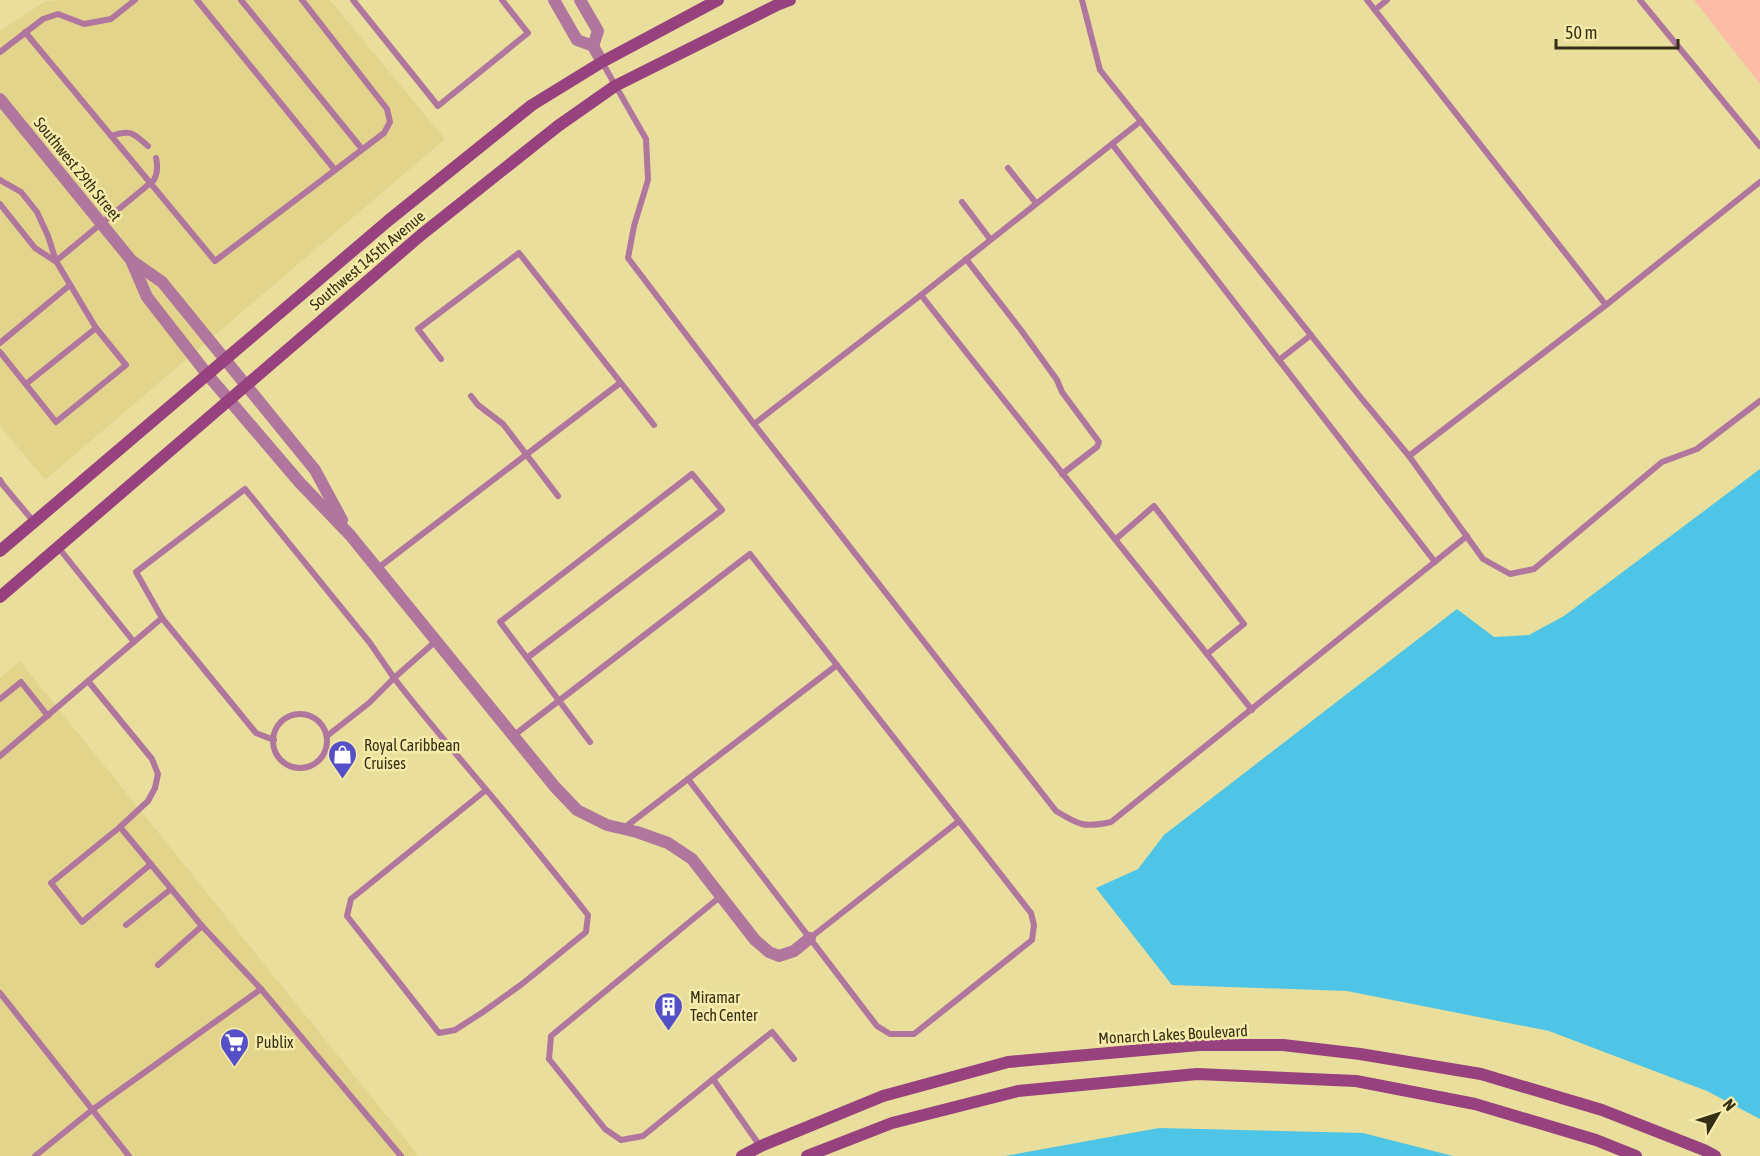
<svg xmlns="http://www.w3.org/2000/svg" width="1760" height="1156" font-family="'Asap Condensed',sans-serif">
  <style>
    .built { fill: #e2d58b }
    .green { fill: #fcbca7 }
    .water { fill: #4ec5e6 }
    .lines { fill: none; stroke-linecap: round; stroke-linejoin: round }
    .lane { stroke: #b1769e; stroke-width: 6 }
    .street { stroke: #b1769e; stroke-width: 12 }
    .secondary { stroke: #97417f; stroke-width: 12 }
    .labels { text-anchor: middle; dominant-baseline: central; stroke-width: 5; stroke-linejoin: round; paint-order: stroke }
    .street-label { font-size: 16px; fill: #342f15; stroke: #f6eba9 }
    .poi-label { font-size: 16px; fill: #342f15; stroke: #f6eba9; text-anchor: start }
  </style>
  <rect width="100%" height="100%" fill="#e9de9c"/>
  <!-- built -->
  <g class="built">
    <polygon points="56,0 330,0 445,139 45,480 0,426 0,31 44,2"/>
    <polygon points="20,661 419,1156 0,1156 0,678"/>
  </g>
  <!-- green -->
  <polygon class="green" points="1694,0 1760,0 1760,84"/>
  <!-- water -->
  <g class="water">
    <polygon points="1760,469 1760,1119 1707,1091 1549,1031 1347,991 1172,985 1096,888 1138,869 1164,835 1457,609 1494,637 1529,635 1564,616"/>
    <polygon points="1159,1128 1363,1133 1453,1156 1005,1156"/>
  </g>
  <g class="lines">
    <!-- lane -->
    <g class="lane">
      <polyline points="197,0 335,170"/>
      <polyline points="241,0 362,149"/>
      <polyline points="353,0 438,106 528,33 502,0"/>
      <polyline points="1082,0 1100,70 1357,393 1409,456 1483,559 1510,574 1534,569 1662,462 1697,449 1760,401"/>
      <polyline points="1367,0 1606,305"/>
      <polyline points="1640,0 1760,146"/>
      <polyline points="1375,10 1387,0"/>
      <polyline points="25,32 215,261 384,133 390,122 387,109 302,0"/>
      <polyline points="0,52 43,19 58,14 84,24 111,19 135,0"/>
      <path d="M602,62L646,139L648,180L634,226L628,258L754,424L1056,811C1079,825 1084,828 1111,822L1467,536"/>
      <path d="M111,136C131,129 133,133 148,146"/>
      <polyline points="1112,144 1435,562"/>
      <polyline points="1008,168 1036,203"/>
      <polyline points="0,180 21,192 37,212 48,236 56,261 96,328 126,365 56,422 0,352"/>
      <polyline points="962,202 990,239"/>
      <polyline points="0,204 35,248 55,261"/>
      <polyline points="966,259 1021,330 1057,380 1062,392 1099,442 1097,447 1062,474"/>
      <path d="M56,261L154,180C158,172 158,166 156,158"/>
      <path d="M921,295C1030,434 1141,572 1252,710"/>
      <polyline points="0,343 70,285"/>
      <polyline points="441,359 418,329 519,253 654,425"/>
      <polyline points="1279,360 1311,335"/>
      <polyline points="26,384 96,328"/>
      <polyline points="471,396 478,405 503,424 558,496"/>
      <polyline points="754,424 921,295 1141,121"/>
      <polyline points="1409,456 1606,305 1760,182"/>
      <polyline points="0,480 3,485 34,522"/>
      <polyline points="1116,539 1154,506 1244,624 1207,654"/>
      <polyline points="58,547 134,642"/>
      <polyline points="378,568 620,383"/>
      <polyline points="162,618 136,572 245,489 370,643 394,678 369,703 327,736"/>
      <path d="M436,641L394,678C431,726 471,771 509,817C536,850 562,882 588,915L586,932L522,984L483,1012L455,1030L439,1033L347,916L351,899L486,790"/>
      <polyline points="527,658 500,622 692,474 722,510 527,658 590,742"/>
      <polyline points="88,681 152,759 158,774 155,788 148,801 120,827 51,883 82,922 151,864"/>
      <polyline points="0,699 21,682 48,716"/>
      <circle cx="300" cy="741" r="27"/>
      <polyline points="513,736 750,554 1031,913 1034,925 1032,940 914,1034 890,1034 877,1026 688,779"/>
      <polyline points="0,756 162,618 256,733 274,740"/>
      <polyline points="624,828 837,665"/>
      <polyline points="721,896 551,1036 549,1059 605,1129 621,1140 643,1136 713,1079 760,1146"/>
      <polyline points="126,925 171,889"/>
      <polyline points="810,938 959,821"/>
      <polyline points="158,965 202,926"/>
      <polyline points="261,989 401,1156"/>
      <polyline points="0,993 129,1156"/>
      <polyline points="713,1079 772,1032 794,1059"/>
      <polyline points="35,1156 92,1110 261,989 202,926 120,827"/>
    </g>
    <!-- street -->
    <g class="street">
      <polyline points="554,0 577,40 593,46 602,62"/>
      <polyline points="580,0 598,31 593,46"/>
      <polyline points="0,99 131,260 147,297 207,374 300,483 350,535 555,787 577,810 607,825 637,832 668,843 692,859 755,940 769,952 779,956 794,951 810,938"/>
      <polyline points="132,261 162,282 315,470 342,520"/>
    </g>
    <!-- secondary -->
    <g class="secondary">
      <polyline points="0,551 389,220 532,105 602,62 718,0"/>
      <polyline points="0,597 421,235 558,126 615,86 777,5 790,0"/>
      <polyline points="742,1156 761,1146 883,1096 1008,1062 1199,1045 1283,1045 1360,1054 1481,1074 1602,1110 1704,1150 1715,1156"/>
      <polyline points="807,1156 892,1123 1018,1091 1197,1074 1356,1081 1475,1104 1596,1140 1636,1156"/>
    </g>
  </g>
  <!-- icons -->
  <defs>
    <symbol id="shop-pin" viewBox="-11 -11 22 30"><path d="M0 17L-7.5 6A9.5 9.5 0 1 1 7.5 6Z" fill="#5550c7" stroke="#f6eba9"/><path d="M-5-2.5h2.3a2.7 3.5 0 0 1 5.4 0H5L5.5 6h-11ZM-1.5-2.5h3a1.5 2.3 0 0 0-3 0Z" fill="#fff"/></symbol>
    <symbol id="building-pin" viewBox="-11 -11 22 30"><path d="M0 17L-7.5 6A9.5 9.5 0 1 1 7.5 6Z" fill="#5550c7" stroke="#f6eba9"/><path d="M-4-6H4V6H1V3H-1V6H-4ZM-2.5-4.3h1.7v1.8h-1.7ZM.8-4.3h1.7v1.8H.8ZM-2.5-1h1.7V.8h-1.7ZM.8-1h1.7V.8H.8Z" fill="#fff"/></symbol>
    <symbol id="supermarket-pin" viewBox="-11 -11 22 30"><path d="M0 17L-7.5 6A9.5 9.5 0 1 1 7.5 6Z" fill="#5550c7" stroke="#f6eba9"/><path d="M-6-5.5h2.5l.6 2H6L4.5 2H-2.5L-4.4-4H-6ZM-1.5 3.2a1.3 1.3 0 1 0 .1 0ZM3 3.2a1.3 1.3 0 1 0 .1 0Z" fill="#fff"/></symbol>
  </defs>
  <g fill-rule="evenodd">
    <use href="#shop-pin" x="326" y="738" width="33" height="45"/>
    <use href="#building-pin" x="652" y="990" width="33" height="45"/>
    <use href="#supermarket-pin" x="218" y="1026" width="33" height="45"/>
  </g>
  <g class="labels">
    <!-- street labels -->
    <g class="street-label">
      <text transform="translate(78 169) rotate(51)">Southwest 29th Street</text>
      <text transform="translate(367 260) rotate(-40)">Southwest 145th Avenue</text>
      <text transform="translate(1173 1034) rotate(-3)">Monarch Lakes Boulevard</text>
    </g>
    <!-- poi labels -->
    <g class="poi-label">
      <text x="364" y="745">Royal Caribbean<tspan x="364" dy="18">Cruises</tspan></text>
      <text x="690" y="997">Miramar<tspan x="690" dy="18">Tech Center</tspan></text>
      <text x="256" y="1042">Publix</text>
    </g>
  </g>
  <!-- north arrow -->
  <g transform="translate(1718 1114) rotate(51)" stroke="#f6eba9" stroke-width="4.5" paint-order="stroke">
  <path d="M0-4.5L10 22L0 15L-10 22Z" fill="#342f15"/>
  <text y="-9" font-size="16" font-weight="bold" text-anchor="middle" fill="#342f15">N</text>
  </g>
  <!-- scale -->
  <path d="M1556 39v9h122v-9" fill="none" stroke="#342f15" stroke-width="3"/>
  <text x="1565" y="39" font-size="18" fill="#342f15" stroke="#f6eba9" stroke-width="4.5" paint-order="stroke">50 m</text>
</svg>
